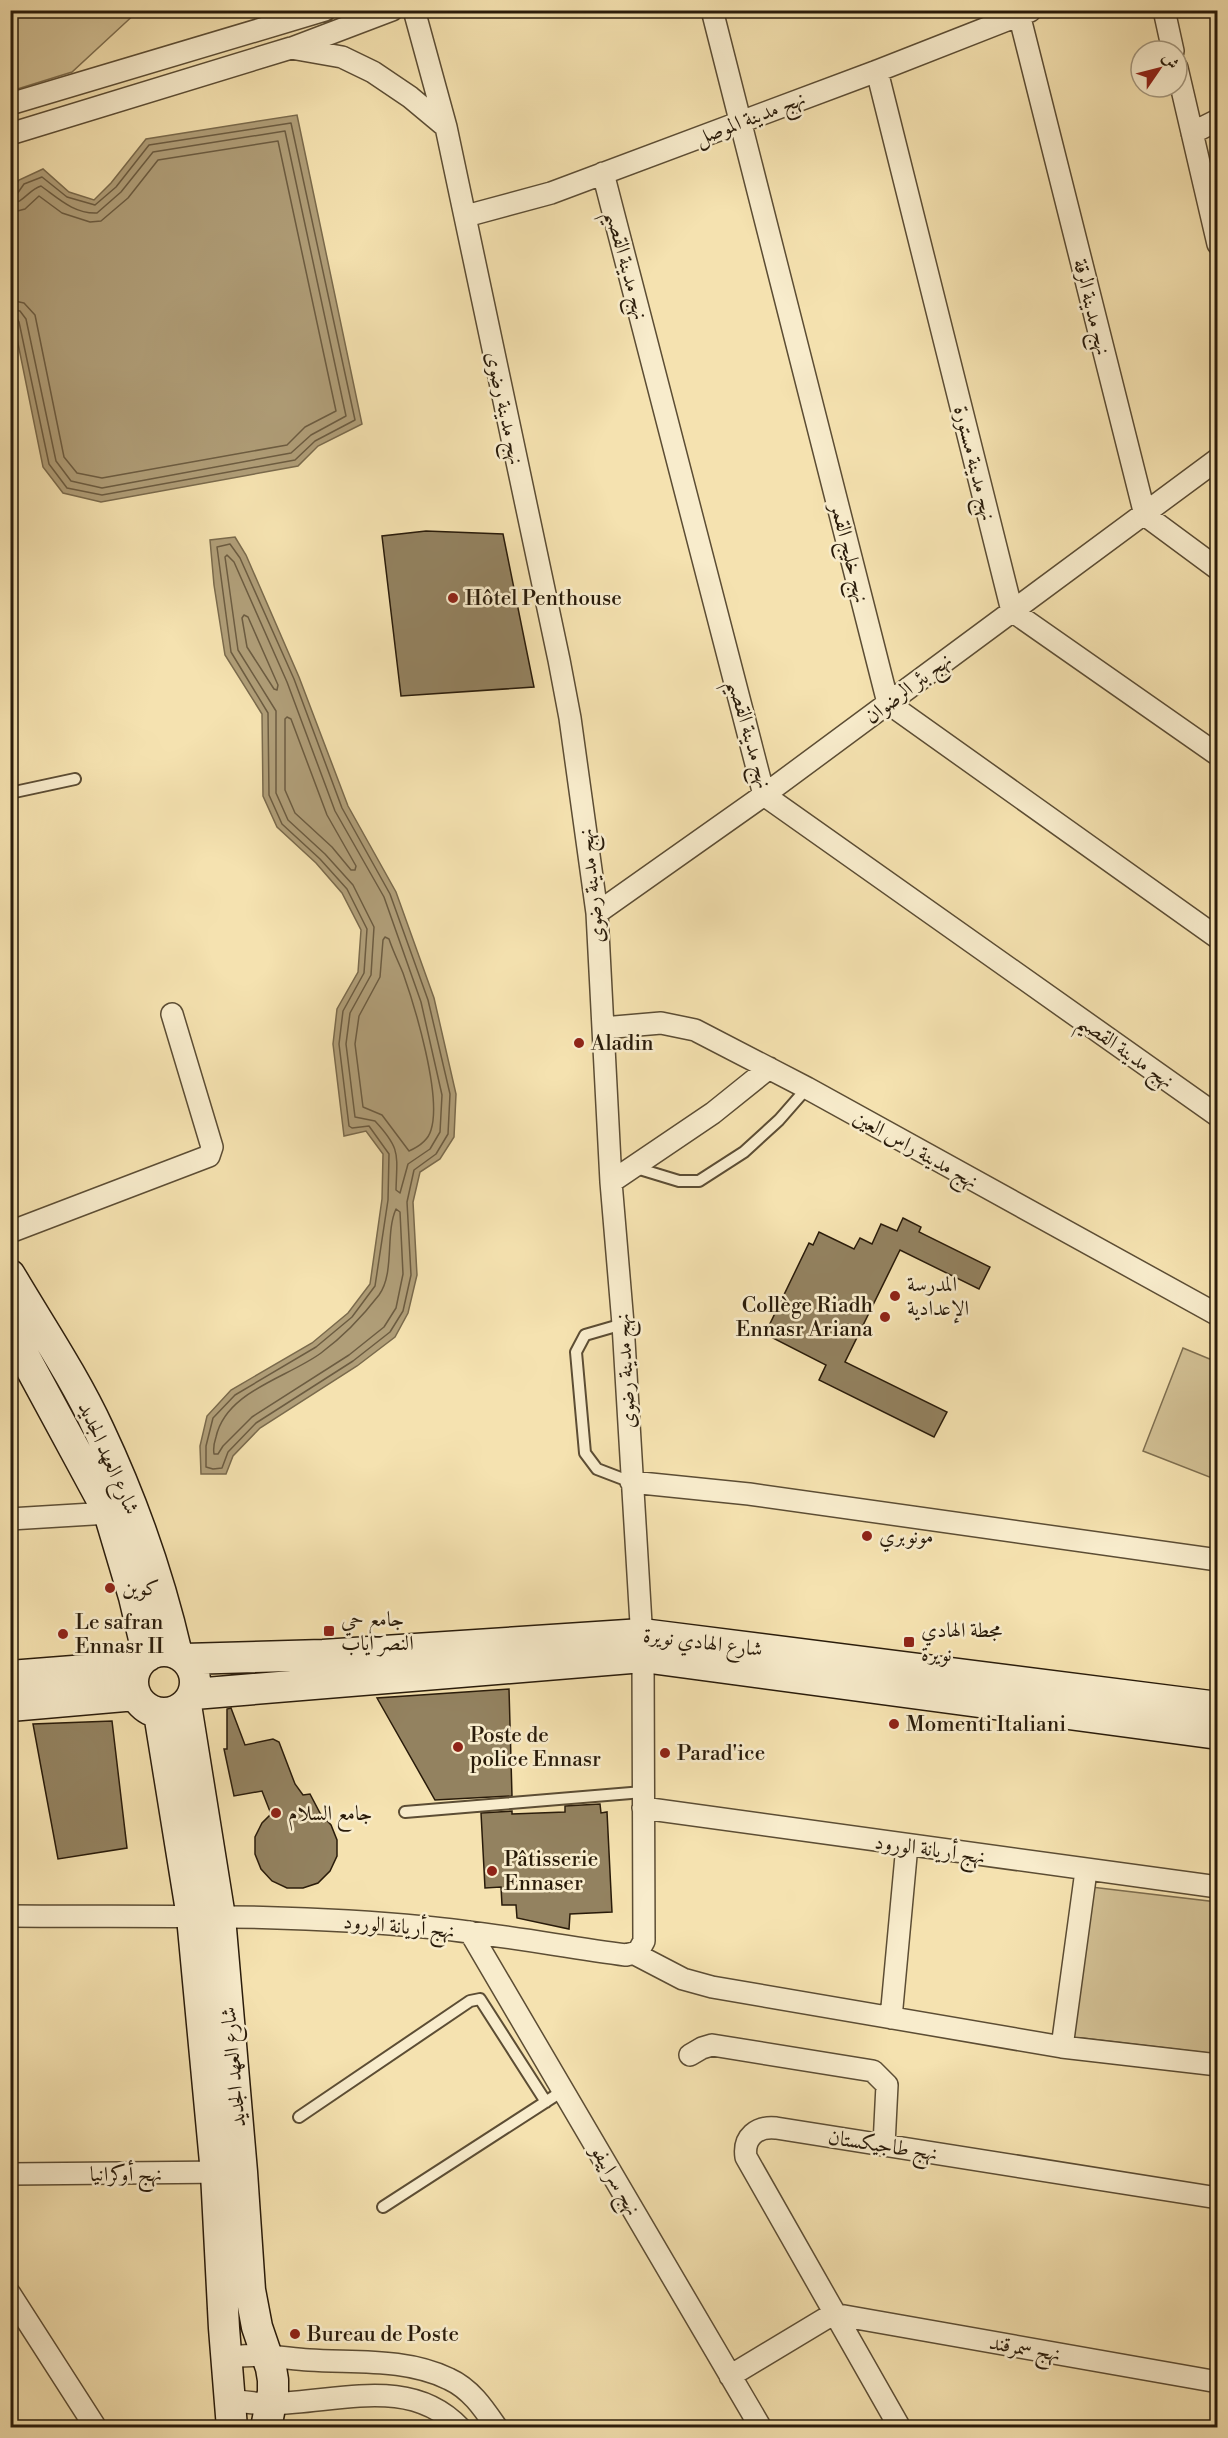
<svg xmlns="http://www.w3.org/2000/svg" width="1228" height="2438" font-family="'Libre Bodoni',Amiri,serif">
<rect width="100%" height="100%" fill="#f5e2b0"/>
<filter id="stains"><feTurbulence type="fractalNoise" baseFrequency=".00333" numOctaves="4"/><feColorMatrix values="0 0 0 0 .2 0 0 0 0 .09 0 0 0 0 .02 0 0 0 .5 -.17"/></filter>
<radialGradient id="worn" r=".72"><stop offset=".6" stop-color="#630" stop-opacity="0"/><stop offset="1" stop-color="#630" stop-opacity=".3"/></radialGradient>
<path fill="#d2c094" stroke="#7e6e4f" stroke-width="1.5" d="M11,10H138V11L72,72L11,91Z
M1183,1348L1217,1362V1480L1143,1451Z
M1091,1887L1217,1902V2054L1074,2037Z"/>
<path fill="#b09e78" stroke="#7a6a4c" stroke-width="1.5" d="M297,115L362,424L318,446L298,466L101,502L63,493L43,467L11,309V194L19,180L43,169L69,192L94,200L111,183L146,139Z
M235,537L246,555L299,677L348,806L396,892L434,998L456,1094L454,1137L440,1159L420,1172L413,1202L417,1275L408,1313L395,1337L357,1366L260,1428L233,1456L226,1474H201L200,1446L207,1416L231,1390L312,1343L348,1313L370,1284L382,1199L383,1154L366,1131L344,1136L333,1044L337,1009L358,972L361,930L342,893L316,863L277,827L263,796L262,714L225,655L214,585L210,540Z"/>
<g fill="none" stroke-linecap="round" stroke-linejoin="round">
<path stroke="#6c5c41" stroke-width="1.5" d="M10,196L17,194L24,184L42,177L67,197L95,205L116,187L149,145L291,123L355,420L315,441L295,460L102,495L67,488L49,464L19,322L16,317L10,316
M10,204C24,203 28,190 41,186C58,198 74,214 97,213L121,192L153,152L285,131L346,416L311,435L291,453L102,488L71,481L56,461L26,319L20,311L10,309
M10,213L25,209L39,196L62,213L90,222L101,221L128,198L158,160L278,141L336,411L305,427L287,445L102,478L77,473L64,457L35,315L24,303L10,300
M230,544L240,558L294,679L342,808L390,894L428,1000L450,1094L448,1134L436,1154L414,1170L407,1202L411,1275L403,1311L390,1332L353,1361L256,1423L228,1452L222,1468L213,1469L206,1467V1446L213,1418L235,1395L316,1347L352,1317L375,1286L388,1200L389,1154L369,1126L352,1128L349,1126L339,1044L343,1011L364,973L367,929L347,889L320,859L282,824L269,795L268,713L231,652L217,547Z
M227,555L234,562L287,682L335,811L384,897L421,1002L442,1095L440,1132L430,1149L408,1164L400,1193L396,1190C397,1154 401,1149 375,1121L355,1117L346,1044L350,1013L371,975L374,927L353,885L325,854L288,820L276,793V711L238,650L225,557Z
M244,615L248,617L278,685L277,690L274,689L247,647L242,618Z
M287,717L291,719L327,815L356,866L355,870H351L332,847L295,813L285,790V719Z
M385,937L389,939C393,951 398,961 403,973C415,1007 442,1096 431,1130C428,1141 418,1147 409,1151L382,1115L363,1107L355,1044L359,1016L380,977L383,940Z
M396,1209L400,1212L403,1274L396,1308L384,1327L349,1355L252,1417L223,1446L218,1454H214C213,1448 214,1443 216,1437C226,1391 287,1378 321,1353C344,1336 362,1317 379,1295C395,1273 385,1233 396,1209Z"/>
</g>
<path fill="#938260" stroke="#291b0a" stroke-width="1.5" d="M426,531L503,534L534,687L401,696L382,536Z
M903,1218L921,1227L919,1232L990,1267L979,1289L900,1250L845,1362L947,1412L934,1437L819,1380L826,1365L765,1334L809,1243L813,1245L819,1232L854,1249L860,1238L872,1244L881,1224L897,1231Z
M509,1689L512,1796L435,1800L377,1698Z
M231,1708L245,1745L273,1739L279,1742L295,1784L303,1795L310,1794L320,1813L331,1825L337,1840V1856L330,1871L318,1883L303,1888H287L272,1881L261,1869L255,1854V1837L262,1823L271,1814L262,1791L234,1796L224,1749H227V1709Z
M112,1721L127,1848L58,1859L33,1724Z
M600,1804L601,1813L607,1812L612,1912L570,1914L569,1929L517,1918L516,1905H502L501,1887L485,1888L481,1813L512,1811V1814L565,1812V1806Z"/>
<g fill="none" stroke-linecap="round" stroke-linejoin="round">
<defs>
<path id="service" d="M10,793L75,779
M633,1167L679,1181H699L744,1152L779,1120L807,1088
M623,1324L585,1335L576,1352L585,1453L597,1469L631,1482
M405,1812L643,1792
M299,2117L470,2001L480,1999L546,2102
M383,2207L564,2090"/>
<path id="minor" d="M712,10L888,703L1218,938
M1018,10L1145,515L1218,569
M1164,10L1173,51
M292,48L392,10
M1177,68L1218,244
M877,71L1012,611L1218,755
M10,104L325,10
M1192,133L1218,120
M10,134L291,48L342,57L373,72L410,97L446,127
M603,173L764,795L1218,1116
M466,216L551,193L877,71L1030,11
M597,913L764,795L1218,459
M603,1028L661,1023L695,1030L807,1088L1218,1315
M611,1182L713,1113L769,1068
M10,1232L209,1156L212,1147L172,1014
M631,1482L749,1494L1218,1560
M10,1519L109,1513
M643,1808L1218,1887
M1086,1871L1062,2047L1218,2065
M10,1916C148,1917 287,1913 424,1927C492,1933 559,1946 626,1955L638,1952L644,1941L643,1657L623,1324L611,1182L597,913L570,718L559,660L446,127L414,10
M470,1932L761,2428
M635,1954L683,1979L712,1987L1062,2047
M891,2018L907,1845
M690,2055L702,2048L712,2045L873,2071L887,2085L884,2145
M10,2174L230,2172
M10,2294L96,2428
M833,2314L1218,2382
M226,2358C254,2352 281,2358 309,2360C355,2363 406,2358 449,2379C471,2389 484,2409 497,2428
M730,2376L833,2314
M230,2399C304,2419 399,2363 460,2428
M900,2428L746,2157C743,2137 757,2126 776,2128L1218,2198"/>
<path id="secondary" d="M10,1275C40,1326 74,1376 99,1430C133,1502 159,1576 177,1654
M10,1330L109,1513L134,1597L148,1656
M133 1682a31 31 0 1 1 62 0a31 31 0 1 1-62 0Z
M185,1659L323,1655L642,1634L1218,1707
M10,1676L137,1666
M194,1694L643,1657L1218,1734
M186,1705L220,1917L242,2172L250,2290L257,2327L271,2368L273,2380V2392L266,2428
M10,1706L136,1695
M159,1713L192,1917L216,2173L224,2328L232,2428"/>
</defs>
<use href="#service" stroke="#5c4d34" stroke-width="14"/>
<use href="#minor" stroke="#5c4d34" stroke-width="24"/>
<use href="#secondary" stroke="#291b0a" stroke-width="33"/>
<use href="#service" stroke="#f8eccc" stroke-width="10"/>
<use href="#minor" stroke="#f8eccc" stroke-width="21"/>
<use href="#secondary" stroke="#f8eccc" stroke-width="30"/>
</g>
<g fill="#8f2418" stroke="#f8eccc" stroke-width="2">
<circle cx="453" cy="598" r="6"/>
<circle cx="579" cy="1043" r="6"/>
<circle cx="895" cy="1296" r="6"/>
<circle cx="885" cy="1317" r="6"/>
<circle cx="867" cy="1536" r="6"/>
<circle cx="110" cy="1588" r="6"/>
<rect x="323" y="1625" width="12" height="12" rx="3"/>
<circle cx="63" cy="1634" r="6"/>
<rect x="903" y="1636" width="12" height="12" rx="3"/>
<circle cx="894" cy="1724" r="6"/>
<circle cx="458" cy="1747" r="6"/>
<circle cx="665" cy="1753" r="6"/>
<circle cx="276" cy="1813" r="6"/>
<circle cx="492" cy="1871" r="6"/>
<circle cx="295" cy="2334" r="6"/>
</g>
<g text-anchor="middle" stroke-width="5" stroke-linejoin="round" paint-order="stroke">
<g font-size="21" fill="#291b0a" stroke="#f8eccc">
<text transform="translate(750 118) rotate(-21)" y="7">نهج مدينة الموصل</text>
<text transform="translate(627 265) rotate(75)" y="7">نهج مدينة القصيم</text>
<text transform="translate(1092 307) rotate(76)" y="7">نهج مدينة الرقة</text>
<text transform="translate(505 408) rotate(78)" y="7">نهج مدينة رضوى</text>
<text transform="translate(975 463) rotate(76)" y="7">نهج مدينة مستورة</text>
<text transform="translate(850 553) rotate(76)" y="7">نهج خليج القمر</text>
<text transform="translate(908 688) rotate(-37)" y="7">نهج بئر الرضوان</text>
<text transform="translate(750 734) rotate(74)" y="7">نهج مدينة القصيم</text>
<text transform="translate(591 886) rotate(-96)" y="7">نهج مدينة رضوى</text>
<text transform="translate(1126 1051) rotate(35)" y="7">نهج مدينة القصيم</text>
<text transform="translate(916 1149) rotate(29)" y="7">نهج مدينة راس العين</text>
<text transform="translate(625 1371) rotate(-93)" y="7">نهج مدينة رضوى</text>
<text transform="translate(109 1458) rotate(66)" y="7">شارع العهد الجديد</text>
<text transform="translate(703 1642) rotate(7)" y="7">شارع الهادي نويرة</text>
<text transform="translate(930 1849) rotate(8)" y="7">نهج أريانة الورود</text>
<text transform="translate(399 1926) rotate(5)" y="7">نهج أريانة الورود</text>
<text transform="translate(233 2067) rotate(-95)" y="7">شارع العهد الجديد</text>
<text transform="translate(883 2145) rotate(9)" y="7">نهج طاجيكستان</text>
<text x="126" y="2181">نهج أوكرانيا</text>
<text transform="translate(616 2180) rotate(60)" y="7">نهج سراييفو</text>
<text transform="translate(1025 2348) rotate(10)" y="7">نهج سمرقند</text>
</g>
<g font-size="21" fill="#291b0a" stroke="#f8eccc" text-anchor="start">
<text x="465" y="605">Hôtel Penthouse</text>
<text x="591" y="1050">Aladin</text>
<text x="907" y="1291">المدرسة<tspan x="907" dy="24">الإعدادية</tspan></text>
<text x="873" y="1312" text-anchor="end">Collège Riadh<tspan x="873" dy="24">Ennasr Ariana</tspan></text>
<text x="879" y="1543">مونوبري</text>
<text x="122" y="1595">كوين</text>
<text x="341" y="1626">جامع حي<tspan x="341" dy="24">النصر اياب</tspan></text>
<text x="75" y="1629">Le safran<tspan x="75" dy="24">Ennasr II</tspan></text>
<text x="921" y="1637">مجطة الهادي<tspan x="921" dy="24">نويرة</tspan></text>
<text x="906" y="1731">Momenti Italiani</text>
<text x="470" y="1742">Poste de<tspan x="470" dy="24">police Ennasr</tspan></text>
<text x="677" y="1760">Parad'ice</text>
<text x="288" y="1820">جامع السلام</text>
<text x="504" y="1866">Pâtisserie<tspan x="504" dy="24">Ennaser</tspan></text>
<text x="307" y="2341">Bureau de Poste</text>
</g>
</g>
<rect width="1228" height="2438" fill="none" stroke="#f5e2b0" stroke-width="36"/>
<rect x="12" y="12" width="1204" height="2414" fill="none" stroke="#291b0a" stroke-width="3"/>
<rect x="18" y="18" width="1192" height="2402" fill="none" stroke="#291b0a" stroke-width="1.5"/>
<g transform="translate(1159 69) rotate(55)"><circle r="28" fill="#f8eccc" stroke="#a5987e" stroke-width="1.5"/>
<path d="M0-4.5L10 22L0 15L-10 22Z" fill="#8f2418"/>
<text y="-9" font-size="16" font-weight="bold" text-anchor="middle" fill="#291b0a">ش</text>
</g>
<rect width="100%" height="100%" filter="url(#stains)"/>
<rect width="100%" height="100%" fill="url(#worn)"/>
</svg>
